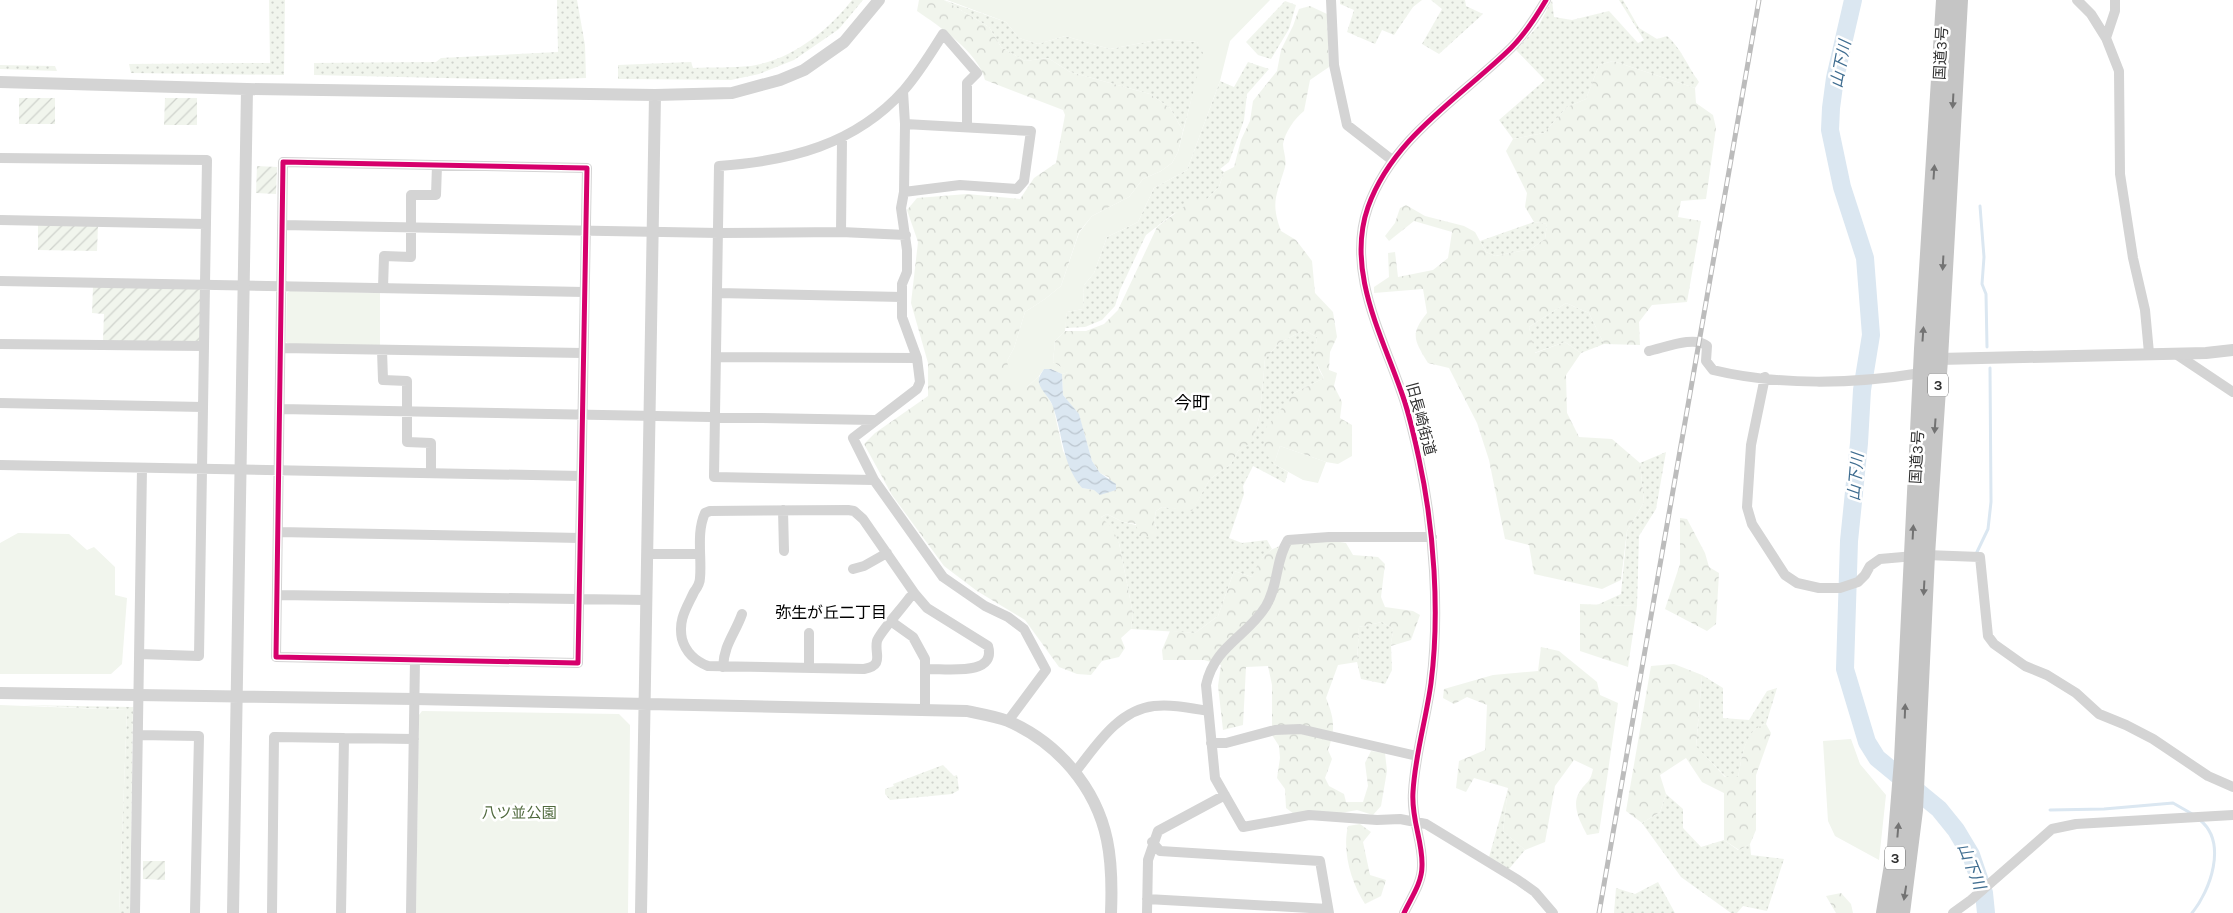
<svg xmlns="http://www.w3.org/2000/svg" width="2233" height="913" font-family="Karla,'Noto Sans JP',sans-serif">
<defs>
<pattern id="grass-dots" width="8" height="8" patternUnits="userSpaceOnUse" patternTransform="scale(1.25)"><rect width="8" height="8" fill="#f1f5ed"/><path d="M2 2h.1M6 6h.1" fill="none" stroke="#cfd2cc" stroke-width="1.8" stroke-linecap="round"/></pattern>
<pattern id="forest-crowns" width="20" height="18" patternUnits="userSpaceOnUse" patternTransform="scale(1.25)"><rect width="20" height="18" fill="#f1f5ed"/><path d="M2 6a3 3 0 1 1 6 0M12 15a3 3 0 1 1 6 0" fill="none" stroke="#cfd2cc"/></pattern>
<pattern id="garden-furrows" width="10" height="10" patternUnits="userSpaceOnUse" patternTransform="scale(1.25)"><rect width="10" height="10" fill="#f1f5ed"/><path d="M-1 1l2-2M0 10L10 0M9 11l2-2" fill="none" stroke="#cfd2cc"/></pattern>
<pattern id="water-waves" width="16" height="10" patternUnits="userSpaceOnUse" patternTransform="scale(1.25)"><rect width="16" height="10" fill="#dbe7f1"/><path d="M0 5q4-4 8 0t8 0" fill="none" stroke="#bcc6cf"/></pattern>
</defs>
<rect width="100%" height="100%" fill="#fff"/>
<path fill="url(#grass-dots)" d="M269,0H285L284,75L131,73L129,64L270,63Z
M557,0H577L585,45L586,78L529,80L314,75V63L436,62L441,58L558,52Z
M852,0H863L839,29L794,60L759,74L731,80L618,79V65L691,62L693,68C712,67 732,68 751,66C791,60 828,31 852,0Z
M944,0L1006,22L1019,38L1038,44L1065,36L1110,49L1162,39L1197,42L1204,53L1183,131L1170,108L1150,94L1070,72L1048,58L1025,61L1001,47L989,27Z
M1340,0H1422L1413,7L1394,35L1382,30L1375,44L1347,32L1354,10L1340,4Z
M1431,0H1465L1466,6L1483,14L1439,54L1422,44L1442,9Z
M1552,0L1554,17L1572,20L1609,11L1638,43L1644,40L1619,0H1623L1639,28L1657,39L1667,36C1681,48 1688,67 1699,82L1695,88L1613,61L1599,65L1586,99L1567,107L1544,133L1513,139L1499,120L1545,80L1516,50L1539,25Z
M1285,1L1296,5L1289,29L1271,59L1258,55L1246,42Z
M1248,62L1269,69L1247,94L1244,120L1229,162L1220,169L1224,172L1219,187L1207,199L1173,214L1146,235L1120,290L1115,306L1102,320L1085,327L1065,328L1067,312L1083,309L1084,285L1094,273L1107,237L1138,222L1154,188L1187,170L1220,81L1234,87Z
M0,65L55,66L57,71L0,69Z
M1534,222L1547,224L1545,239L1531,249L1495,256L1486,252L1480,241Z
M1566,303L1589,313L1604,344L1581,353L1565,342L1534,353L1529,327Z
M1304,330L1317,337C1315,353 1314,364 1324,378L1294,393L1274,464L1288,472L1285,483L1253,466L1243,486L1244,494L1229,538L1242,543L1267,540L1272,549L1263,557L1252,577L1234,571L1218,616L1195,633L1131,629L1133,614L1119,543L1101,517L1107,514L1123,522L1157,530L1154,521L1156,511L1162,507L1192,510L1210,479L1231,464L1238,451L1253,440L1260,414L1265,359L1279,343Z
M1666,452L1656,509L1639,536L1637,606L1597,605L1621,594L1627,531L1644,502L1640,463Z
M1382,622L1393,629L1391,646L1392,670L1385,684L1361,679L1357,662L1359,627Z
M1702,675L1723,688V718L1749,720L1767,691L1777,688L1766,724C1744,730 1742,758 1738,777H1726L1696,747Z
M23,705L133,707L130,913H119L127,710Z
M943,765L954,776L957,775L959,790L952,794L890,800L885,794V789L894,786L893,784Z
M1508,789L1503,831L1525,850L1509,869L1489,857Z
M1666,794L1683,809V828L1701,847L1724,840L1738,850L1750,844L1751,855L1784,859L1767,911L1743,906L1737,913H1731L1681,877L1642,823L1660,812Z
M1658,882L1675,913H1614L1616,888L1635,894Z"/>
<path fill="url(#forest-crowns)" d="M919,0H944L989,27L1001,47L1025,61L1048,58L1070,72L1150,94L1170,108L1183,131L1178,152L1172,163L1161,171L1143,179L1129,197L1092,216L1079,232L1061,286L1045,299L1025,312L1014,348L1007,361L1027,387L1039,376L1040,385L1053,406L1063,451L1082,488L1094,490L1110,478L1100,473L1092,461L1079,415L1063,395L1062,374L1068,372L1053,362L1055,341L1065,331H1086L1104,324L1118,310L1157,227L1194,199H1207L1219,187L1224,172L1234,167L1241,140L1250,121L1253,101L1277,71L1281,50L1293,26L1299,9L1310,6L1327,14L1329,67L1310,80L1304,111C1295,118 1285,132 1283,144C1283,151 1287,159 1285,167C1277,195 1270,201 1281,231L1296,240L1312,261L1315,293L1333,312L1337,337L1330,352L1329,370L1337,373L1334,386L1342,402L1340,418L1352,425V456L1338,464L1326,462L1280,446L1274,464L1264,451L1265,429L1294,393L1324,378L1314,358L1317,337L1304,330L1279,343L1265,359L1260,414L1253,441L1238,451L1231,464L1210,479L1192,511L1162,507L1156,511L1154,521L1157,530L1152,538L1139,536L1136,524L1123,522L1107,514L1101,517L1112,528L1119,543L1133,614L1131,629L1121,638L1125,648L1119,657L1102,661L1091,675L1077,674L1059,667L1025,620L977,591L944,566L892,495L864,444L875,433L928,396V363L911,303L918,242L907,210L917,198L967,194L1020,199L1034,178L1056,163L1065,115L1063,110L985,80C979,53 939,26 917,11Z
M1613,61L1695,88L1696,103L1713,115L1716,128L1706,199L1681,201L1678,217L1701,221L1687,302L1652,305L1639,322L1640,345L1604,344L1589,313L1566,303L1529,327L1535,353L1565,342L1581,353L1566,375L1567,413L1579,437L1612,439L1640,463L1644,502L1627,531L1621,580L1602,589L1534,574L1529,545L1505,539L1489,460L1477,423L1449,368L1428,363C1415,341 1409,335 1427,313L1423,289L1374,293V287L1389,277L1388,253L1395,252L1398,277L1433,270L1448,258L1452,232L1414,221L1389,241L1385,236L1395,223L1400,208L1406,205L1425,216L1464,226L1475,232L1486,252L1495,256L1531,249L1545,239L1547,224L1534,222L1525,207L1527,193L1506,151L1513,139L1544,133L1567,107L1586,99L1599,65Z
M1680,518L1687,519L1705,553L1709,567L1719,573L1716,624L1707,631L1665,609L1680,564Z
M1328,540L1346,543L1353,555L1378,557L1385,564L1381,597L1385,607L1413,611L1420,615L1411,640L1391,646L1393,629L1382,622L1359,627L1357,662L1338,665L1326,698C1334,718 1336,729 1328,750L1332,759L1325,778L1329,786L1344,794L1346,802H1363L1368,786L1365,763L1371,751L1385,753L1387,771L1381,806L1373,815L1357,810L1341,813L1294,814L1286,808L1285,789L1277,778L1280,758L1279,746L1272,735V685L1268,666L1246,667L1243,725L1223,730L1218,686L1221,665L1204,660H1163L1162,650L1170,631L1195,633L1218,616L1234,571L1252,577C1255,570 1259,561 1264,556C1278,540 1309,542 1328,540Z
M1580,604L1637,606L1628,667L1580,651Z
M1541,647L1559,651L1597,682L1600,695L1618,703L1599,833L1587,835C1581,823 1571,806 1579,793C1586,781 1590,784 1593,769L1574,760L1555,786L1545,842L1525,850L1503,831L1508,788L1474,778L1466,792L1456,788L1459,761L1485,750L1487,705L1467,697L1454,704L1443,698L1444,689L1493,675L1538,671Z
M1674,664L1702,675L1696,746L1725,777H1738C1742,758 1744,729 1766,724L1771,733L1756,775V830L1750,844L1739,850L1724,840V793L1702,782L1686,758L1660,775L1666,794L1660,812L1642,823L1626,811L1651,666Z
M1360,824L1371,832L1363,842L1370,875L1386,880L1381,896L1365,904C1351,882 1342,852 1348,826Z
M1841,893L1851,904L1853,913H1836L1826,896Z"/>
<path fill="#f1f5ed" d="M947,0H1270L1230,41L1220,81L1187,170L1154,188L1138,222L1107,237L1094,273L1084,285L1083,309L1067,312L1065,331L1055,341L1053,362L1069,372L1062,374L1051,369H1044L1039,376L1027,387L1011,382L1007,361L1014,348L1025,312L1045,299L1061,286L1079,233L1092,216L1129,197L1143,179L1161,171L1172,163L1178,152L1203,53L1197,42L1162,39L1110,49L1065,36L1038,44L1019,38L1006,22Z
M290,291L380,293V346L289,344L286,342L287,293Z
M1280,446L1326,462L1318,483L1303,480L1274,464Z
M18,533L69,534L87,550L94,547L115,567V595L127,598L122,664L111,674H0V543Z
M0,705L127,710L119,913H0Z
M422,711L619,714L630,725L628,913H416L419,715Z
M1851,739L1860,764L1886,795L1879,860L1835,836L1828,821L1823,741Z"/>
<path fill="url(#garden-furrows)" d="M19,98H55V124H19Z
M165,98H197V125H164Z
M257,166L277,167L276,194L256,193Z
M38,224L98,226L97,251L38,250Z
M93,287L202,289L201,343L103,341L104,314L92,313Z
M143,861H165V880L143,879Z"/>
<path fill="url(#water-waves)" d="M1044,369H1051L1062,374L1063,395L1079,414L1092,461L1100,473L1116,484V490L1100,495L1094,490L1082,488C1062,464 1063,435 1053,407C1051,399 1041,391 1039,383C1038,377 1041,374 1044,369Z"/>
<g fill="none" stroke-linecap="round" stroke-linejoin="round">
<path stroke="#dbe7f1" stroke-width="3" d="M1980,206L1984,257L1982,284L1986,294L1987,347
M1976,554L1988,529L1991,502L1990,368
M2050,810L2104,809L2173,803L2194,815
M2192,913C2210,891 2228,843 2200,820"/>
<path stroke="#dbe7f1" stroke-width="18" d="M1853,0L1835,78L1831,108L1830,130L1842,187L1865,258L1871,335L1862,390L1859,443L1849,541L1845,669L1867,742L1877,758L1939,809L1956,830L1971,855L1984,893L1986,913"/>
<path stroke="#d4d4d4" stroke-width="10" d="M1331,0L1334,65L1347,125L1392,160
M2077,0L2091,14L2106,38L2119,71L2120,174L2133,258L2145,310L2149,353
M2106,38L2115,11V0
M903,91L905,124L904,192L901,208L907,250V272L902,284V317L917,358L920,382L917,389L853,438L874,480L943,577L985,606L1008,617L1024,629L1046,670L1008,721
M0,158L207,160L199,656L139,654
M283,162L587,168L578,663L276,657Z
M904,192L960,185L1017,189L1024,181L1031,131L905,124
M0,220L206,224
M282,225L719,233L841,232L906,235
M841,232L842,139
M0,281L584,292
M383,288L384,256L411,257V195H436L437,165
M718,293L902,297
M0,344L204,346
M281,348L583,353
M382,350L383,380L407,381V442L431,443V473
M1649,351C1664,348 1695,335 1707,346L1706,361L1713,370C1779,386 1855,384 1921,373
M2176,354L2233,392
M717,357L917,358
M1765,377L1751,445L1747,507L1752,524L1785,575L1797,583L1819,588H1840L1858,582L1865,575L1870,566L1880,559L1926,555L1980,557L1988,636L1994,644L2025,666L2047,675L2076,693L2099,714L2126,725L2153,739L2208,776L2233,787
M0,403L203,407
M280,409L874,420
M0,465L581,476
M874,480L714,477L719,166C789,161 855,145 904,90C919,73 931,53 943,34L977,73L967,83V126
M783,510L784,551
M278,532L580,538
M1432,537H1329L1288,540C1275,561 1279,584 1266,606C1247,637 1215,645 1206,685L1215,778L1243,827L1309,815L1377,820L1400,819L1426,824L1518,880L1535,892L1553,913
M648,554H700
M853,569L864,566L887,553
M915,594L910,597C904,606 879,633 877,641C874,654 885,665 864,669L708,666C695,661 686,653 682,639C678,620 686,609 694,592C697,588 700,583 700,578C702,557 696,533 705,513L710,511L848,510L854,511L863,519L915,594L927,608L988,646C997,677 945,668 925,669
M277,595L647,600
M892,622L913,637L925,659V709
M809,633V668
M723,667C724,644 735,634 742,614
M138,735L199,736L195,913
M1211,743H1226L1275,730L1300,729L1417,756
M1076,771C1096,746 1118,710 1154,706C1172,704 1190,708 1208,711
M1152,842L1160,851L1320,861L1329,913
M1147,899L1328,909
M135,913L142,468
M272,913L274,737L414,739
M341,913L344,738
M411,913L415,660
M1147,913L1148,860L1158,831L1225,795
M1404,913C1411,898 1422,883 1422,866C1423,841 1411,820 1413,792C1415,755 1426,720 1431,683C1440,613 1434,528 1419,459C1414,436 1409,412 1401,391C1381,333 1346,270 1368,207C1393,137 1460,98 1511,48C1525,34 1536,17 1546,0
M1953,913L1971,900L2052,829L2076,824L2233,815"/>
<path stroke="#d4d4d4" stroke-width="12" d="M0,82L247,89L655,95L732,93L780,80L804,70L844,42L879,0
M1933,364L1939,359L2206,353L2233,350
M0,693L415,699L967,711C981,714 995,716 1008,721C1057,742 1096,787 1107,840C1112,864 1112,889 1111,913
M233,913L247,89
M641,913L655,95"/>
<path stroke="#c5c5c5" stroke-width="18" d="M1885,913L1896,847L1903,760L1923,349L1945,0
M1901,913L1914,810L1926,555L1939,359L1959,0"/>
<defs>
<path id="rail" d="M1599,913L1759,0"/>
</defs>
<use href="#rail" stroke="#bcbcbc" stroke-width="5"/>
<use href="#rail" stroke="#fff" stroke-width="3" stroke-dasharray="9" stroke-linecap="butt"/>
<defs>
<path id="cycleway" d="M283,162L587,168L578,663L276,657Z
M1404,913C1411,898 1422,883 1422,866C1423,841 1411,820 1413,792C1415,755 1426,720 1431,683C1440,613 1434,528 1419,459C1414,436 1409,412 1401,391C1381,333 1346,270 1368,207C1393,137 1460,98 1511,48C1525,34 1536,17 1546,0"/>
</defs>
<use href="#cycleway" stroke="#fff" stroke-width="8"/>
<use href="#cycleway" stroke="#d6006c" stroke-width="5"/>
</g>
<defs><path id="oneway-solid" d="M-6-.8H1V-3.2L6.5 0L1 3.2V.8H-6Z" transform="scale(1.25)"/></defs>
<g fill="#737373">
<use href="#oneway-solid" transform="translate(1953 101) rotate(93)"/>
<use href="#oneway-solid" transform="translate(1934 172) rotate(-86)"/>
<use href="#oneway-solid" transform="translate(1943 263) rotate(93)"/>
<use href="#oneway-solid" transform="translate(1923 334) rotate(-86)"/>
<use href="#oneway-solid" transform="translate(1935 426) rotate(94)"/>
<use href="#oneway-solid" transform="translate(1913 532) rotate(-87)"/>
<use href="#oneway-solid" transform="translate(1924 588) rotate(93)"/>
<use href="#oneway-solid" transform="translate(1905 711) rotate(-88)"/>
<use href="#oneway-solid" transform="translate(1898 830) rotate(-85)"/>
<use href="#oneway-solid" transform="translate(1905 893) rotate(99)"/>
</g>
<g text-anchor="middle" stroke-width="5" stroke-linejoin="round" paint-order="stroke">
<g fill="#fff" stroke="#6e6e6e" stroke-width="1">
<rect x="1928" y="373.5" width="20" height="23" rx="4"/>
<rect x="1885" y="846.5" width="20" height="23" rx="4"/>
</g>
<g font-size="14" font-weight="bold" fill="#303030">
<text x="1938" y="390">3</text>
<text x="1895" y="863">3</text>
</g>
<g font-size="15" fill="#303030" stroke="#fff">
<text transform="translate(1941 53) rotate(-87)" y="5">国道3号</text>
<text transform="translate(1421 419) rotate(75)" y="5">旧長崎街道</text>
<text transform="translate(1917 457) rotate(-87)" y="5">国道3号</text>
</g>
<g font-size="15" fill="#506a3e" stroke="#fff">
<text x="519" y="818">八ツ並公園</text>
</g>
<g font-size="16" font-style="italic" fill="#3f6d90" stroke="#fff">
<text transform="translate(1840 64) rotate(-79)" y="6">山下川</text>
<text transform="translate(1855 477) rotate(-85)" y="6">山下川</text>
<text transform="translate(1972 866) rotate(68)" y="6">山下川</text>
</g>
<g font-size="16" fill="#000" stroke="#fff">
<text x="831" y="618">弥生が丘二丁目</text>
</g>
<g font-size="18" fill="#000" stroke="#fff">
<text x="1192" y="409">今町</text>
</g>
</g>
</svg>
